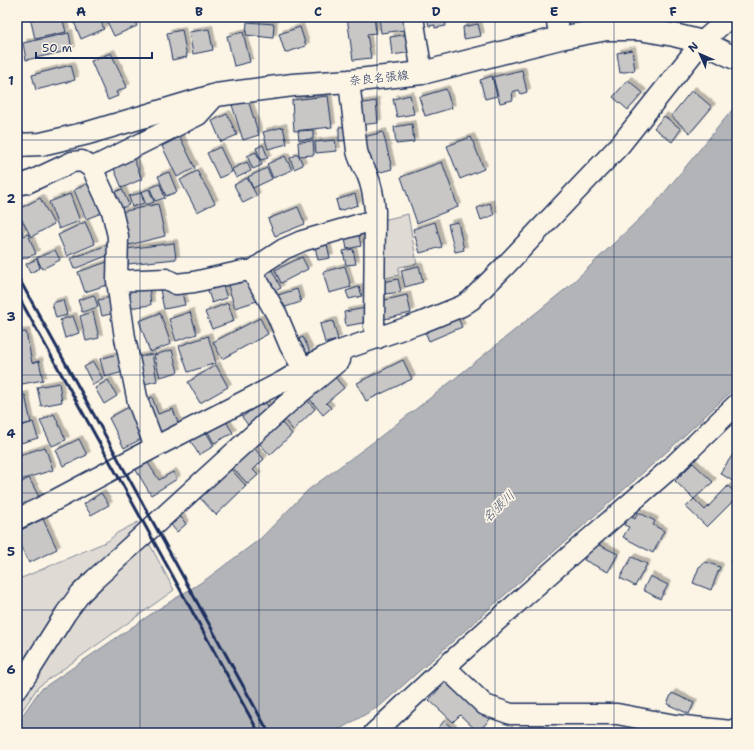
<svg xmlns="http://www.w3.org/2000/svg" width="754" height="750" font-family="'Shantell Sans','Klee One',sans-serif">
<defs>
<filter id="shadow"><feDropShadow dx="3.5" dy="-3.5" stdDeviation="0" flood-color="#0004"/></filter>
</defs>
<rect width="100%" height="100%" fill="#fcf5e5"/>
<filter id="ink" filterUnits="userSpaceOnUse"><feTurbulence type="fractalNoise" baseFrequency=".025" numOctaves="2"/><feDisplacementMap in="SourceGraphic" scale="8" xChannelSelector="R" yChannelSelector="G"/><feConvolveMatrix kernelMatrix="1 2 1 2 8 2 1 2 1" color-interpolation-filters="sRGB"/></filter>
<g filter="url(#ink)">
<path fill="#dfdbd4" stroke="#7d8599" d="M408,214L417,264L399,267V275L381,279L383,220Z
M138,522L174,590L38,687L17,718V579L24,577L108,541L117,533Z"/>
<path fill="#b2b4b8" stroke="#767f94" d="M737,104V386L671,448L481,616L380,706L333,733H17V723L40,690L160,608L205,580L260,539L308,490L372,443L443,388L568,287L655,204Z"/>
<path fill="#c8c7c6" stroke="#1b2f5e" filter="url(#shadow)" d="M30,17H62L66,32L35,39Z
M72,17H99L104,29L81,39Z
M105,17H133L137,26L114,36Z
M347,17H374L376,33L367,34L371,58L353,60Z
M379,17H403L405,30L381,33Z
M427,17H453L454,20L445,21L446,26L435,28V25L429,26Z
M524,17H533L534,19L525,21Z
M247,22L274,24L273,38L246,35Z
M478,24L481,36L464,39L463,27Z
M300,27L306,46L285,53L279,34Z
M209,29L213,50L193,54L189,32Z
M182,30L187,57L172,60L167,33Z
M243,32L250,62L234,66L227,36Z
M69,33L72,50L26,60L23,43Z
M410,34L413,52L392,55L390,37Z
M632,50L635,70L620,73L617,53Z
M111,53L127,87L116,92L118,96L108,100L91,61Z
M71,65L75,80L36,90L32,75Z
M522,70L527,92L521,94L519,90L512,92L513,100L500,103L493,77Z
M492,76L497,96L485,99L480,80Z
M628,80L643,93L628,110L613,97Z
M446,89L452,108L425,116L419,97Z
M692,90L712,107L690,133L671,116Z
M410,95L414,114L397,117L393,99Z
M328,96L332,127L294,131L292,100Z
M248,100L259,135L243,140L232,105Z
M376,101L378,123L360,125L358,104Z
M227,114L237,135L221,142L212,121Z
M664,116L681,129L672,142L654,128Z
M412,124L414,142L396,144L394,127Z
M352,126L353,140L339,141V127Z
M283,127L287,144L268,149L263,132Z
M313,130V139L299,140L298,131Z
M383,132L392,169L373,174L364,137Z
M180,137L195,168L177,177L162,146Z
M471,137L484,169L460,179L447,146Z
M335,140L337,151L316,153L315,142Z
M313,141L314,155L299,156L298,142Z
M263,145L268,158L261,160L256,148Z
M220,147L232,172L219,178L207,153Z
M256,152L262,165L253,169L247,156Z
M298,154L303,165L294,169L290,158Z
M132,155L142,179L122,188L112,164Z
M285,156L292,170L273,178L267,164Z
M247,162L251,171L236,178L232,169Z
M442,162L458,207L417,223L401,177Z
M267,168L272,179L253,188L248,177Z
M197,171L215,203L197,212L180,180Z
M169,172L177,192L166,196L158,176Z
M247,178L257,196L243,203L234,185Z
M91,182L104,212L86,219L74,190Z
M160,184L165,198L155,201L150,188Z
M122,189L129,205L120,209L113,193Z
M149,189L154,202L146,205L141,192Z
M141,193L144,203L132,207L129,196Z
M70,194L80,221L59,229L49,202Z
M355,194L358,205L339,211L336,200Z
M40,198L54,224L31,237L17,210Z
M490,203L494,215L481,220L477,208Z
M158,204L165,236L129,245L121,212Z
M298,207L305,224L275,236L268,219Z
M17,222L23,233L17,236Z
M85,222L95,244L67,256L58,235Z
M435,222L442,247L420,253L413,229Z
M458,222L464,250L455,252L448,224Z
M358,231L361,246L347,249L344,234Z
M28,234L36,254L22,259L17,245V238Z
M326,240L330,258L318,260L314,242Z
M174,243L176,259L128,264L126,249Z
M110,244L114,253L74,269L70,259Z
M353,249L356,264L346,265L343,251Z
M55,250L60,260L42,269L37,258Z
M302,257L308,269L281,283L275,270Z
M37,259L40,268L30,273L26,264Z
M110,261L116,282L85,292L78,272Z
M345,266L351,287L329,293L323,272Z
M419,266L423,282L405,287L401,270Z
M271,268L281,288L270,294L260,274Z
M249,275L257,301L235,308L227,282Z
M398,279L401,292L385,294L383,282Z
M221,280L227,298L212,303L206,285Z
M149,285L151,305L128,308L125,288Z
M180,285L185,305L164,309L160,290Z
M359,287L362,296L349,299L346,291Z
M297,289L301,302L279,309L275,296Z
M94,295L98,307L82,312L78,300Z
M407,295L411,313L385,319L381,301Z
M115,296L119,312L102,316L98,300Z
M63,300L67,315L56,318L52,303Z
M228,303L234,321L212,329L205,312Z
M366,308L368,322L346,326L344,312Z
M93,312L99,338L86,341L80,316Z
M190,312L197,334L176,341L169,319Z
M160,313L171,344L150,352L139,321Z
M73,316L79,333L65,338L60,320Z
M457,316L462,327L429,341L423,327Z
M260,318L268,334L222,359L213,342Z
M333,321L338,340L325,343L320,324Z
M26,332L32,363L39,361L43,380L17,385V333Z
M208,336L216,363L188,372L179,346Z
M303,337L310,352L298,357L292,342Z
M172,350L178,372L160,377L154,355Z
M121,353L127,371L105,377L100,359Z
M152,354L157,381L141,385L135,358Z
M403,360L412,379L366,401L357,383Z
M93,362L103,379L93,385L84,367Z
M216,365L228,387L200,403L188,382Z
M334,376L344,388L326,403L331,408L323,415L308,397Z
M108,380L117,396L104,404L95,388Z
M59,383L62,402L41,406L37,387Z
M25,395L31,423L17,426V396Z
M152,397L158,414L173,409L179,426L157,434L145,400Z
M304,397L315,409L293,430L282,417Z
M264,401L270,409L248,425L242,417Z
M129,407L145,437L124,448L109,418Z
M54,414L66,440L52,446L40,421Z
M225,420L233,433L214,443L207,430Z
M279,420L292,434L270,455L257,441Z
M33,422L38,438L17,444V427Z
M205,430L214,446L199,455L190,440Z
M79,439L87,455L63,466L56,450Z
M251,445L264,459L253,470L258,475L248,484L230,465Z
M45,447L53,470L17,481V456Z
M736,450H737V484L720,473Z
M146,460L159,480L173,472L177,479L151,495L134,467Z
M693,463L713,482L694,499L675,481Z
M229,467L246,486L216,515L198,496Z
M29,478L39,497L17,509V485Z
M728,486L737,495V497L707,527L686,507L694,499L705,510Z
M101,493L109,505L91,515L84,504Z
M638,512L655,521L653,525L664,531L653,553L623,537L629,527L624,525L628,515L635,519Z
M181,517L186,524L177,532L171,525Z
M43,519L57,549L29,563L17,539V532Z
M593,542L618,554L608,572L584,560Z
M737,551V566L730,561Z
M632,557L647,564L635,586L620,578Z
M706,562L720,567L711,590L693,583L699,567Z
M650,576L668,585L660,599L643,590Z
M448,679L491,718L478,732L460,715L453,722L429,700Z
M672,693L694,703L689,714L667,704Z
M444,721L458,733H434Z"/>
<g fill="none" stroke-linecap="round" stroke-linejoin="round">
<defs>
<path id="minor" d="M413,17L422,73
M556,17L560,38
M349,81L357,151C359,160 363,166 367,174C372,186 374,199 375,211L374,326L378,338
M92,168L198,115L216,95
M17,185L27,183L72,162L82,161L92,168L112,211L118,236L117,281L125,338L138,402L155,447
M252,271L277,315L290,346L304,370
M117,281L166,279L176,284L194,282L243,271H252L267,260L284,249L302,241L374,220
M17,519L42,507L155,447L282,382L324,357L339,351L420,323L462,306L471,300L504,267L620,145L702,42L730,17
M445,667L485,705L511,714H617L675,725L731,731L737,728
M17,689L30,670L66,613L80,594L95,579L117,559L287,404L340,360
M374,733L445,667L573,553L673,466L737,404"/>
<path id="major" d="M17,145L41,144L88,133L216,95L293,85L349,81L422,73L560,38L607,29H639L674,35L702,42L737,59"/>
</defs>
<use href="#minor" stroke="#1b2f5e" stroke-width="23"/>
<use href="#major" stroke="#1b2f5e" stroke-width="25"/>
<use href="#minor" stroke="#fcf5e5" stroke-width="20"/>
<use href="#major" stroke="#fcf5e5" stroke-width="22"/>
<path stroke="#1b2f5e" stroke-width="3" d="M17,275L269,733
M17,294L114,469L259,733"/>
</g>
</g>
<path fill="none" stroke="#1b2f5e" stroke-width="1" stroke-opacity="0.55" d="M140,17V733M259,17V733M377,17V733M495,17V733M614,17V733M17,140H737M17,257H737M17,375H737M17,493H737M17,610H737"/>
<g text-anchor="middle" stroke-width="3.5" stroke-linejoin="round" paint-order="stroke">
<g font-size="12" fill="#1b2f5e" stroke="#fcf5e5">
<text transform="translate(379 78) rotate(-6)" y="4">奈良名張線</text>
</g>
<g font-size="13" font-style="italic" fill="#485779" stroke="#fcf5e5">
<text transform="translate(498 506) rotate(-44)" y="5">名張川</text>
</g>
</g>
<rect width="754" height="750" fill="none" stroke="#fcf5e5" stroke-width="44"/>
<g transform="translate(700 54) rotate(315)" stroke="#fcf5e5" stroke-width="3" paint-order="stroke">
<path d="M0-3L7 15L0 10L-7 15Z" fill="#1b2f5e"/>
<text y="-6" font-size="11" font-weight="bold" text-anchor="middle" fill="#1b2f5e">N</text>
</g>
<path d="M36 52v6h116v-6" fill="none" stroke="#1b2f5e" stroke-width="2"/>
<text x="42" y="52" font-size="12" fill="#1b2f5e" stroke="#fcf5e5" stroke-width="3" paint-order="stroke">50 m</text>
<rect x="22" y="22" width="710" height="706" fill="none" stroke="#1b2f5e" stroke-width="1.5"/>
<g font-size="13" text-anchor="middle" font-weight="bold" fill="#1b2f5e">
<text x="81" y="16">A</text>
<text x="199" y="16">B</text>
<text x="318" y="16">C</text>
<text x="436" y="16">D</text>
<text x="554" y="16">E</text>
<text x="673" y="16">F</text>
<text x="11" y="85">1</text>
<text x="11" y="203">2</text>
<text x="11" y="321">3</text>
<text x="11" y="438">4</text>
<text x="11" y="556">5</text>
<text x="11" y="674">6</text>
</g>
</svg>
